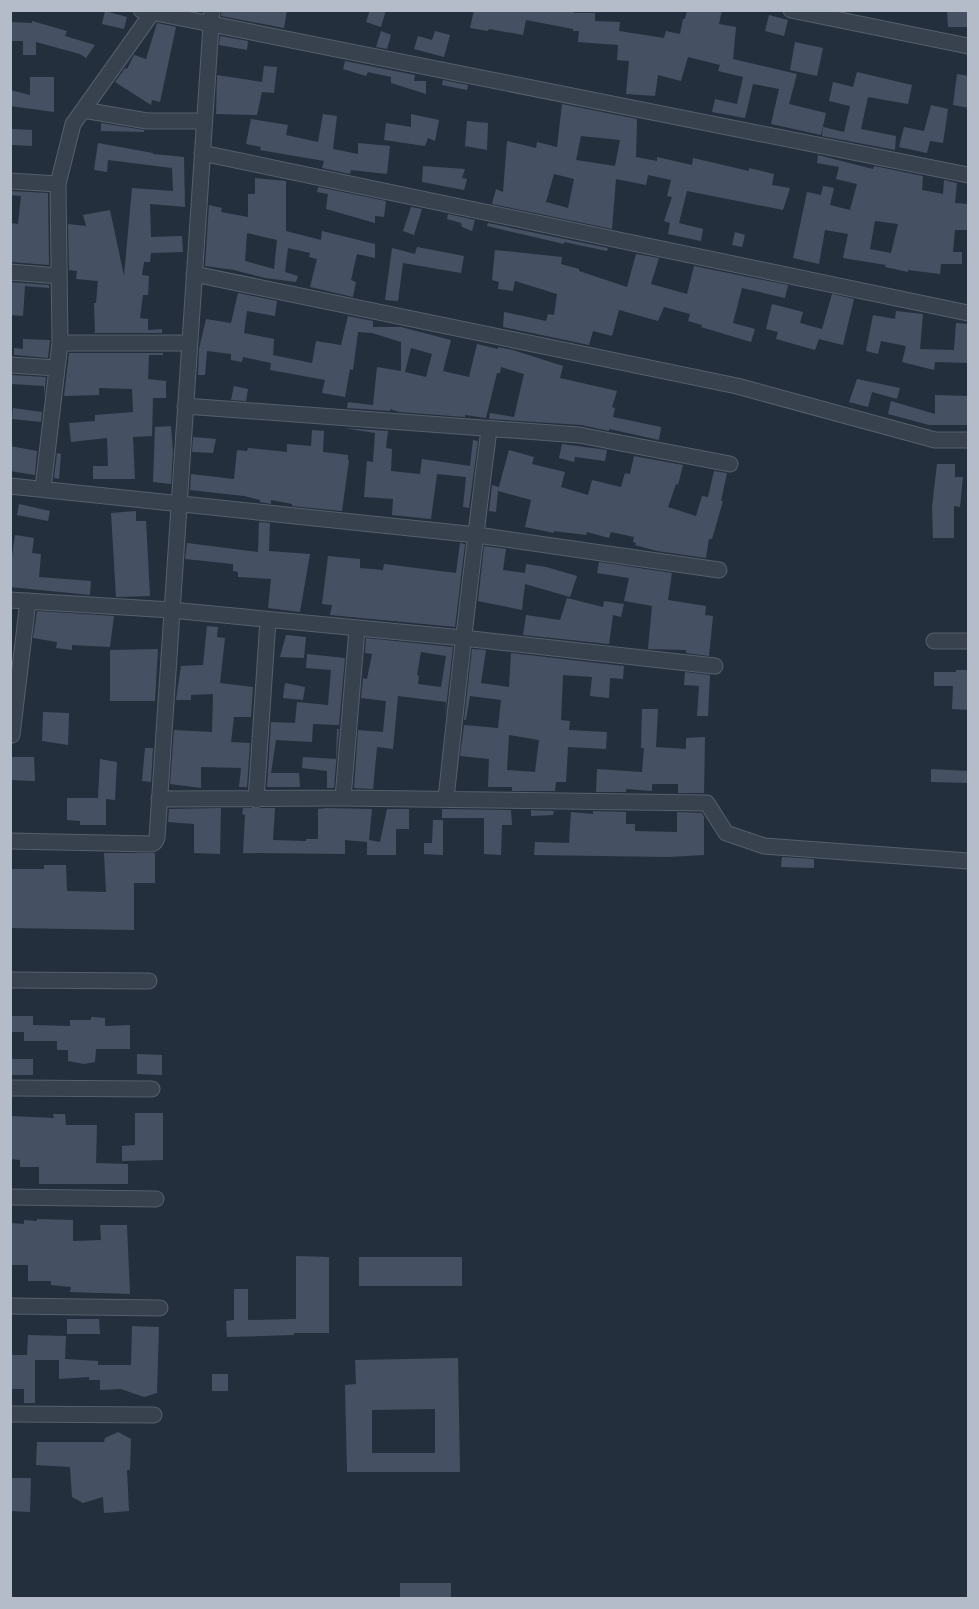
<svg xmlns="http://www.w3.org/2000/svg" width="979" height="1609" font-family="Commissioner,sans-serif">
<rect width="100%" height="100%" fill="#242f3e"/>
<path fill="#455162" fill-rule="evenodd" d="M222,10H287L284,28L221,16Z
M370,10H386L381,27L366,22Z
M474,10H574V13H595V21L620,22L619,31L664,38L666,31L680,34L683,19H685L687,10H722L719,24L736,27L733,59L797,74L789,104L826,113L821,135L771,124L779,89L753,84L745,118L712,112L715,99L737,104L743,77L718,71L720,65L688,57L681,81L658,75L655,96L626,94L629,61L617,60L618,45L578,42L579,31H573V29L526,20L523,35L489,29L488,31L470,28Z
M947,10H969V27H948Z
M105,11L127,17L124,29L102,24Z
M769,15L788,20L784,36L765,31Z
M32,21L67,31L65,36L95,45L86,58L80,54L36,42V55H23V41H10V22L32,23Z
M157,23L176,27L160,102L152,100L151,105L115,82L125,68L127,69L134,55L146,59Z
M381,31L391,35L387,49L376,47Z
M435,31L450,35L444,57L414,49L418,36L432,40Z
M220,36L248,41L247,50L219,45Z
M795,42L823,48L817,76L790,70Z
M345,61L415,75L414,81H426V94L391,83V77L368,72L366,76L343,69Z
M264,66L277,67L274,93L262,92L257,115L216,114L217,75L262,82Z
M857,72L912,85L908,104L868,97L861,129L896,136L895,150L822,136L823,127L844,132L850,106L829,101L833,82L853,87Z
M957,74L969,76V108L953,105Z
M30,77H54V112L10,106V90L30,95Z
M443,80L468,85L467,90L442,85Z
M562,104L637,119L636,157L657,161V157L692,165L693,158L749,171V168L774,174L772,185L790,188L783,210L687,191L679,223L703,229L701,241L668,234L670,223L664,221L672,197L667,196L671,180L648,175L646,185L616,179L612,229L492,204L496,189L503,192L507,141L536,148L537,142L557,147ZM581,136L620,140L615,166L576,160ZM554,174L574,179L568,208L546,202Z
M931,105L948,109L943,143L930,141L927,153L899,147L904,127L924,131Z
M323,114L337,116L333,149L358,154V143L390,146L387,174L351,170L350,174L322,168L324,161L260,150L261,147L246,144L251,119L288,125L286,135L318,142Z
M411,114L439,120L435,141L428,138L425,146L384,140L386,123L411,127Z
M467,121L488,123L487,150L465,146Z
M101,123L144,130V132L101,131Z
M12,129L32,130V146L11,145Z
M98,143L153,153V154L184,157L185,207L150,204L151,237L182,236L183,252L151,253L150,262H144L142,275L149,276L148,295H143L140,318L148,319V330L162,329V333H93L95,332L94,303H96L98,281L76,279L77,271L69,270L68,224L86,226L83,215L110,210L124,276L132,188L173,191L172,168L108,160L107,172L94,170Z
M818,155L873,169L874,166L923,176L922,190L943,194L944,180L957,183L955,203L969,204V230H955L953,252H962V264H941L940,274L908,270V272L885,267L886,265L843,258L848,234L825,230L819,264L793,258L807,192L821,195L823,186L834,188L830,205L850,210L857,184L836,179L839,167L817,163ZM875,221L898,224L891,253L870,249Z
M423,166L465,169L462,178L467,179L464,190L422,182Z
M255,178L286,181V231L321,240L322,231L375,244V258L357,254L351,280L356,282L353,297L310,287L317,259L309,257L310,253L288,248L285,272L298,276L296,282L265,278L234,270L205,266L209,205L222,208L221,212L248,217V194H255ZM247,233L277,240L274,269L245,261Z
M318,187L386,201L384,217L375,216V223L326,209L328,194L317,192Z
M10,191L48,193L49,265L10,262V223L18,224L21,196L10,195Z
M411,207L422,209L414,235L403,231Z
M448,214L475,220L472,231L462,227L461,223L447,219Z
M488,223L608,248L607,251L564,242V244L487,226Z
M735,232L745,235L742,247L732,245Z
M417,247L464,256L461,273L403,263L398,301L385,300L392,248L415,254Z
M495,250L562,257L561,264L579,269V271L627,287L636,254L659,258L651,284L687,294L694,266L788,285L785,298L742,288L733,323L755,329L751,342L701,327L702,325L688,321L690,314L664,307L658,321L619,310L612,336L593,331L589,345L503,327L504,312L546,321L548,314L554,315L557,294L515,281L513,291L498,289L499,282L492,280Z
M10,282L49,285V288L25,286L23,316L10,315Z
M238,293L277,301L275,316L247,311L244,333L274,339L273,357V355L312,363L316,341L341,345L348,316L373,321V327H401L451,340L443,371L469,377L477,344L498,349V347L513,350L563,366L560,378L617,391L612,407L615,408L613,417L661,427L659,440L609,429V431L581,425L489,419L490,413L514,417L524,374L501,367L500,373H497L486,418L465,415V417L399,412L390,409V411L347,408L348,402L373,405L377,367L401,371V342L372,333L358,332L353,370L350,369L345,397L322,393L325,380L270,370L271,363L243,357L242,362L231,360V354L207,351L205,375H198L199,349L206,319L231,323ZM411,348L432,354L426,377L405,372Z
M832,294L854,299L843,345L819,339L815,350L776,339L778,332L766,329L772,304L803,312L800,323L822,329Z
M896,311L923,314L920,349L954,350L956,323L969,324V363L935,362L934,370L902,362L906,346L881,341L878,354L866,351L873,315L895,319Z
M23,339L50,340L48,358L14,355V348L23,349Z
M69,353H163V355H149L148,379L166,381V398H153L152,436L133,437L135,479H93V466H108L107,438L71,442L69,423L95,421V415L133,412L132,389L99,388V395L64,396Z
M11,375L46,377L44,397V386L11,384Z
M857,379L900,388L897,399L872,392L868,407L849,402Z
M234,386L248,389L246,401L231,400Z
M935,395L969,396V425H929L888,414L891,401L935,414Z
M13,408L42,412L41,422L12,419Z
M171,426L173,452L171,484L153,482L155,427Z
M344,428L388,431L386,448L392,449L391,471L420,474L422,459L470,466L473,440L478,441L469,508L463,507L466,477L437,474L431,519L392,515L393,499L364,497L367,461L373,462L375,433Z
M312,430L324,431L323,452L348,455V460H349L342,511L292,506V504L271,500V504L260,502V500L244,496L190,490L191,474L234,479L237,450L247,451L248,448L287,452V444L311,446Z
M193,437L216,439L213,453L192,452Z
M562,444L607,450L605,461L575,457L574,462L559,458Z
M10,446L37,451L35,475L10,471Z
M509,450L534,457L532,464L565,472L561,487L588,495L592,480L621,487L625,473L630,474L634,456L683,465L678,485L676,484L668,507L696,516L702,496L708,497L714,471L727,473L721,501H723L712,539H709L706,558L657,551L635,545L636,543L633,542L634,537L611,532L609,538L587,532L586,535L554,531V533L525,527L531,500L498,491L496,512L489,511L492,485L499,487L498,490Z
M57,453L61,454L59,479L54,478Z
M937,464H955V477H963L960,507L954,506V538H933L932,507Z
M19,504L50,511L48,521L17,515Z
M136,511V521H146L150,596L116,597L111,513Z
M259,522L270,523L269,551L310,554L300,612L268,608L271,579L238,577V572L233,571V564L185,559L187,543L258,552Z
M15,535L34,538L32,553L41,554L39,577L91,581L90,595L10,587L12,556Z
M460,543L465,544L455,627L330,615L332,605L322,604L328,556L360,559V568L383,570L384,564L456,573Z
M484,546L506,549L503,570L525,573L526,564L546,567L577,576L570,597L525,584L522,610L478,601Z
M599,562L672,573L668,600L706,606L705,615L713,616L709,656L686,653V650L648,649L652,606L624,601L629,578L597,573Z
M567,598L603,607L604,601L624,604L621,617L613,615L609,644L523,635L526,615L560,620Z
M37,611L114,616L110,647L72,645V650L56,648L57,642L33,638Z
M207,626L218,627L217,637L225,638L220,683L253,687L251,717H234L231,742L250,743L247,787H239L241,768L201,767V788L170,784L174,730L212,732L213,694L191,695V700H176L181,666L203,665Z
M286,635L306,637L304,658L280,657Z
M366,638L453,647L445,717L446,702L398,696L393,749L377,747L373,789L354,788L358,730L383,732L386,701L361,698L363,678L367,679L372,654L365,653ZM421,652L446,656L441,687L418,684L419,676L417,675Z
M158,649L155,701H110V650Z
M472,649L486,650L481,683L509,687L511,653L624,666L623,679L610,678L609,698L590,696L592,677L563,675L561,720L570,721L569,730L607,732L606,749L568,747L566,782H556L555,791H512V787H488L489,759L460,756L464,725L498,728L501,700L470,696L466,720H464ZM509,735L539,740L535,772L507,770Z
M307,654L345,658L339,725L313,724L312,742L276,740L271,773H299L300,787H267L271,722L295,723L297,702L328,705L331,670L306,668Z
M956,670H969V710L952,709L953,686H934V672H956Z
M685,672L710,675L708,716H697L699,686L684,685Z
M285,683L305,687L303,700L283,698Z
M642,709H658L656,747L686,749V738L705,737L704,793H678V784H652V791L626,789V792H596L597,769L642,772L644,748H641Z
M43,712L69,713L68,745L42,741Z
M337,729H339L334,788H327V771L302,768L303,757L336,759Z
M145,748H153L151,782L142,781Z
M10,757H34L35,781L10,780Z
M100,759L117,762L115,800L106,799V825H80V821L67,820V798H98Z
M931,769L969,771V783L931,782Z
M221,808L220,854L194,853V824L168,822L169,809Z
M243,808H275L273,840L306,841V839H318V809L326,808L372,809L369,840L380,842L387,809H409V829H396V855H367V842L345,840V854L243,853L245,815L242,814Z
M442,809L511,810L512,825H502L501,855L484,854V818H442Z
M531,810L554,811L553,815L531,816Z
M593,811L626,812V824H635V831L677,832V812L702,813L704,817V855L669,857L534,855L535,842L569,843L571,812L593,814Z
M433,820H443V855L424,854V843H432Z
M104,853H155V883H134V930L10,928V869H44V865H66L67,891L106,892Z
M782,857L814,859V868L781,867Z
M10,1016H33V1025L70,1026V1020H91V1017L105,1018V1026L130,1025V1049H96L95,1062L84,1064L68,1061V1050H57V1041H24V1032H10Z
M137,1054L162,1055V1075L137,1074Z
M12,1059H33V1075H12Z
M135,1113H163V1160L122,1161V1146L135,1145Z
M53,1114H65L66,1125H97L96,1163L128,1164V1184H39V1167H20V1160L10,1159V1116L54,1118Z
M37,1219L73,1220V1241L101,1240L100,1225H127L130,1294L70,1292L71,1287L51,1285V1281H28V1265H10V1223L24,1224V1220L37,1221Z
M296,1256L329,1257V1333H294V1335L227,1337L226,1321L234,1320V1289H248V1320L296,1319Z
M359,1257H462V1286H359Z
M67,1319H99L100,1334H67Z
M132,1326L159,1327L157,1393L144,1397L121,1389L100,1390V1380H89V1377L59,1379V1360H35V1403H24V1389H10V1355H27L28,1335L66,1336L65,1359L98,1361V1365H131Z
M458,1358L460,1472H347L345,1385L356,1384L355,1360ZM435,1409V1453H372V1410Z
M212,1374H228V1391H212Z
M118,1432L131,1439L130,1470H127L129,1511L104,1513L103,1497L83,1503L72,1497L70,1467L36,1465L37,1442H104L105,1438Z
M10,1478H31L30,1512L10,1511Z
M400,1583H451V1599H400Z"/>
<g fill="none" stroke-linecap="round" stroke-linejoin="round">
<defs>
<path id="street" d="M141,10L968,175
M791,10L968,46
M83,110L147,121H204
M202,153L968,313
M10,181L58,184
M10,272L59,276
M194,274L737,386L935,440H968
M60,343H189
M10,365L57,368
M185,406L579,435L730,464
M10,486L477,535L719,570
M43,488L60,343L58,184L73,124L152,13
M10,600L171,610L463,638L715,666
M934,641H968
M12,735L28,601
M343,798L357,629
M159,799L343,798L707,803L726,833L764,846L968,861
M446,799C459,676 473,553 489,430
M256,800L268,620
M10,841L152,844L155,842L157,838L212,10
M10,980L149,981
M10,1088L152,1089
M10,1197L156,1199
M10,1306L160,1308
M10,1414L154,1415"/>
</defs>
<use href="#street" stroke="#565f6c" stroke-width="17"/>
<use href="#street" stroke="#38414e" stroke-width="15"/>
</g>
<rect width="979" height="1609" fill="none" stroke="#b4bcc9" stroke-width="24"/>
</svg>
